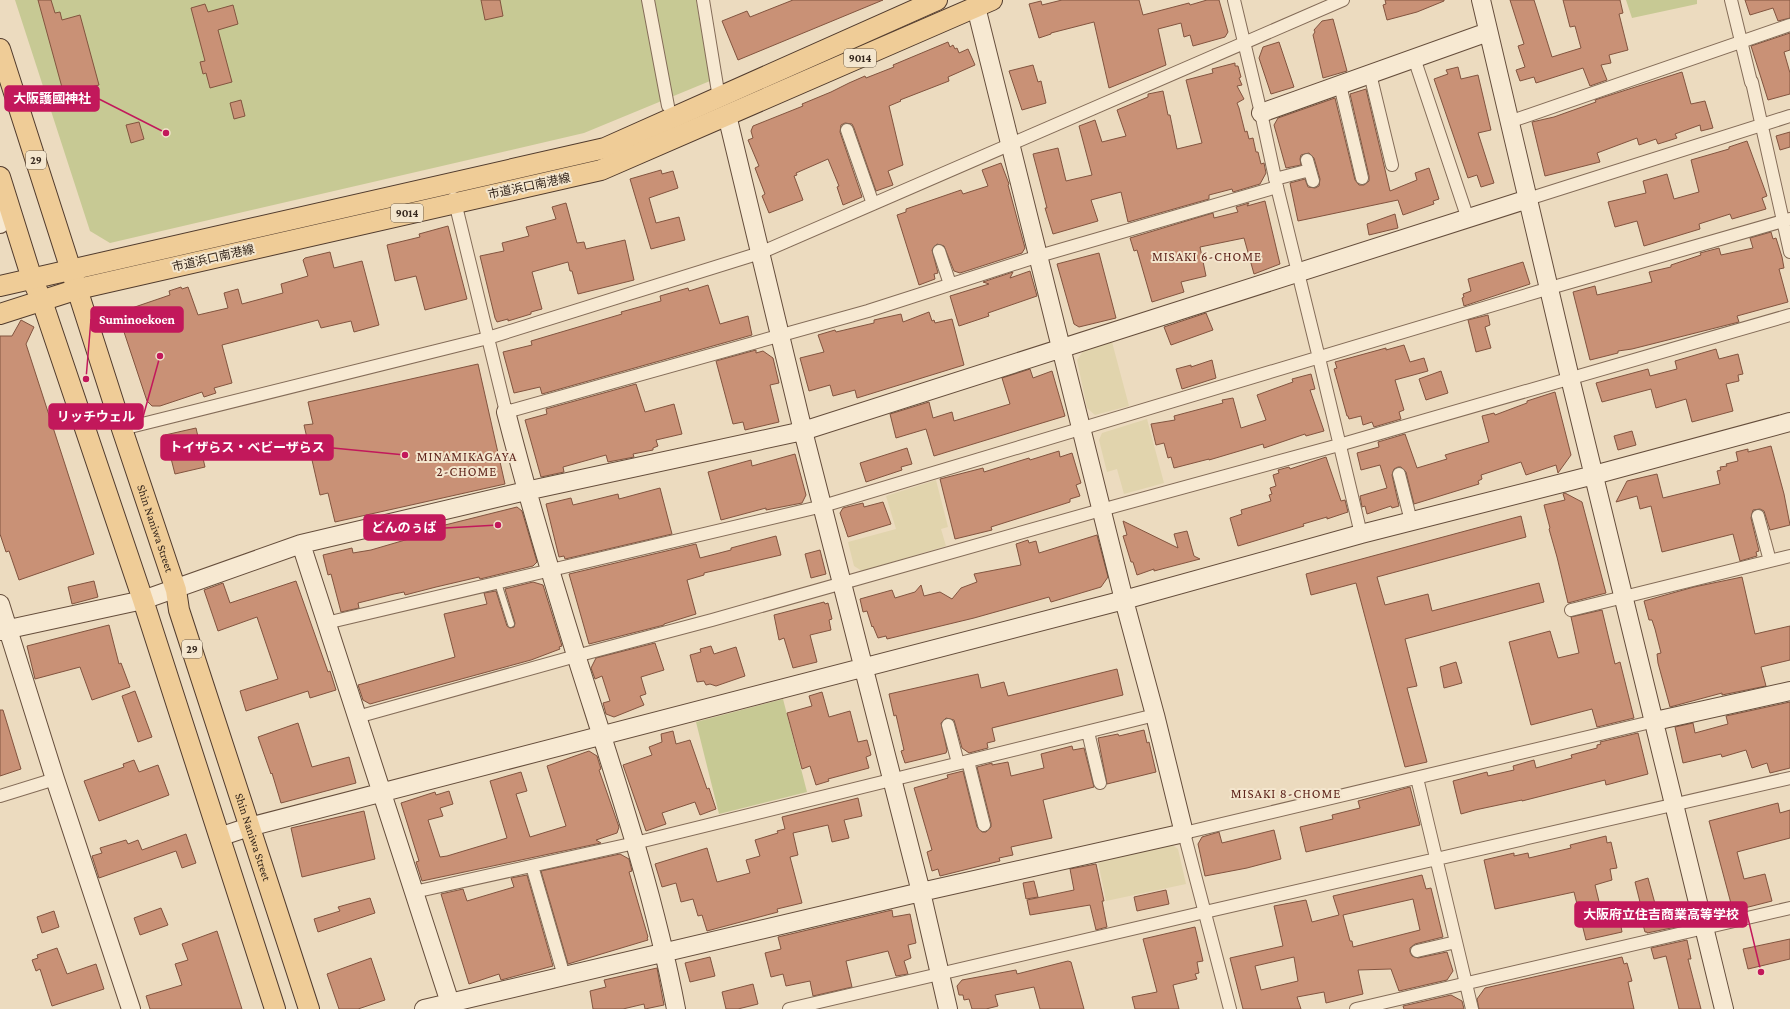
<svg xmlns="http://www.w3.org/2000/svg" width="1790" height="1009" font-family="'Crimson Pro','Noto Sans JP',serif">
<rect width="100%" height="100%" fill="#ecdbbf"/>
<path fill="#e1d4ad" d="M1112,342L1129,406L1095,415L1087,408L1077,360L1084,350Z
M1147,419L1164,483L1124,494L1117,469L1107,472L1099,440L1102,433Z
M936,480L948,527L941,529L946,546L862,571L854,566L848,542L896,529L886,496Z
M1171,844L1178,849L1186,884L1106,901L1098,862Z"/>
<path fill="#c7c994" d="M15,0H696L710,81L584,133L110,243L90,231Z
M1626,0H1697V4L1632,18Z
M783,699L807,792L719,814L696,722Z"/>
<path fill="#c99176" stroke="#82543f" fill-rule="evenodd" d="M38,0H51L55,13L60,12L62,20L80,15L99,85L76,91L75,88L63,91Z
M481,0H500L503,16L485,20Z
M793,0H883L738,60L722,21L747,11L750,17Z
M1062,0H1139L1143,15L1189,3L1190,5L1207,0H1219L1228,32L1225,37L1193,46L1190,35L1184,37L1181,23L1158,29L1166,65L1109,88L1094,22L1051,33V34L1039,38L1029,4L1041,1L1042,5Z
M1385,0H1444V1L1417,12L1387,20L1383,5L1386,4Z
M1510,0H1534L1552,57L1581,48L1575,26L1570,27L1563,0H1620L1623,13L1619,14L1628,50L1609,55L1611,63L1601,65L1607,80L1590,86L1583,68L1536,83L1534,77L1520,81L1516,70L1525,67L1518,46L1524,44Z
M1745,0H1790V18L1778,21L1773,8L1750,15Z
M205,4L208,12L233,5L238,24L218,30L232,82L210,88L206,73L203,74L200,62L205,61L191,8Z
M1333,19L1347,71L1323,78L1313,35L1315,32L1314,30L1322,21Z
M1790,33V50L1784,52L1790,73V94L1768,100L1751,46Z
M948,42L950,47L953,45L955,49L957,48L959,53L968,49L975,65L948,77L949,81L900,100L901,101L889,106L903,165L888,171L893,185L876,191L854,128L852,124L845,123L841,125L840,132L862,197L843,205L837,187L839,186L828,159L796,173L797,175L794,176L803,200L769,213L762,196L765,194L755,168L759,166L748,140L753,138L751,131L753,126L803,106L802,104L831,92L849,83L865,76L866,78L894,67L893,65Z
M1279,42L1294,87L1271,94L1259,58L1263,47Z
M1235,63V66H1238L1241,77L1239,78L1242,85L1237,86L1244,99L1237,103L1239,108L1245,132L1247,131L1249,139L1253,138L1256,152H1258L1261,164L1264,163L1266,173L1260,184L1233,192L1232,189L1209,195V199L1128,222L1121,192L1091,200L1098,221L1053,234L1045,208H1047L1033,154L1058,148L1066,181L1092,175L1079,126L1095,120L1102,142L1126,136L1117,110L1148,97V94L1163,91L1168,115H1170L1177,149L1202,143L1186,80L1213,73L1212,69Z
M1033,65L1038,82L1041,81L1046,103L1022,110L1009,71Z
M1458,67L1461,79L1478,75L1491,130L1478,133L1494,183L1481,187L1477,175L1468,178L1434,79L1448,74L1446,70Z
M1682,72L1691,104L1705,101L1713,128L1701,131L1700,125L1675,134L1677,138L1658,144L1656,139L1639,145L1637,138L1597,153L1600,162L1545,176L1532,122L1554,117L1596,102L1595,100Z
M1366,89L1390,191L1417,180L1415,173L1429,168L1439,199L1433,201L1434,204L1403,215L1398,200L1298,221L1290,183L1305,179L1308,187L1315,188L1319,186L1320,179L1314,158L1309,153L1301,155L1300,159L1301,165L1286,168L1274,125L1278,118L1335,98L1355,180L1359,185H1364L1369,181V176L1350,94Z
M241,100L245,116L234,119L230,103Z
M139,122L144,139L131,143L126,125Z
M1790,132V147L1780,150L1776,136Z
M1747,141L1767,196L1762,198L1766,209L1732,219L1730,214L1699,224L1700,229L1644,246L1637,221L1615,227L1608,202L1646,193L1643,181L1667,174L1674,199L1699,192L1691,160L1729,149V147Z
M1001,163L1009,184L1008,185L1025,248L1022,253L960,273L954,271L944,246L937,244L932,250L938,273L934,274L935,279L919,285L897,215L906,212V209L961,190L963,194L988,186L982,170Z
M661,170L662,174L673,171L678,188L649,198L656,223L679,217L685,240L651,249L630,179Z
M1265,201L1280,264L1254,274L1244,238L1200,247L1206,276L1181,282L1184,292L1152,302L1137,250L1134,251L1130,238L1213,213L1214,218L1238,212L1236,207L1249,203L1247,206Z
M566,203L577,243L584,242L586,249L625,240L634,280L578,294L572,271H570L568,262L532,272L542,309L531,312V314L508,321V319L497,322L495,318L480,256L504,251L502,243L529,236L526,227L556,219L552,207Z
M1395,214L1398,228L1369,235L1367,224Z
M448,226L467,299L425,310L416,276L395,281L387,245L420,237L419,234Z
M1771,232L1773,239L1776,238L1782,257L1784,268L1779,269L1788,302L1737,316L1739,322L1632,349L1618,351V353L1590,360L1573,292L1595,286L1597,295L1652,282L1649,272L1671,267V265L1701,255L1700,253L1719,248L1721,255L1753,248L1750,238Z
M330,252L334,268L362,261L379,325L354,332L351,321L321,328L318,320L222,345L232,383L214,388L216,393L204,397L202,392L160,406H152L147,401L120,320L122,314L126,310L170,295L169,291L181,287L182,289L188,287L198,315L228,308L224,293L238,289L242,304L283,293L281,284L308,276L303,260L305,258Z
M1099,253L1116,318L1079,327L1074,324L1057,264Z
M1523,262L1530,284L1464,306L1462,298L1464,297L1463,294L1471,291L1468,279Z
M1030,271L1037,296L988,313L989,316L959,326L950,296L989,284L983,282L1013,272L1010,278Z
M708,285L720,324L748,316L752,335L542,394L540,387L514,393L503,352L532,345L531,341L622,314L621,312L661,301L660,296L688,288L689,291Z
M929,312L932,321L934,320L935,323L952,319L964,365L857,398L855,390L833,396L830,385L809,391L800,358L824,352L818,335L835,330L836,332L874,323V320L901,314L903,322Z
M1206,313L1213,330L1171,345L1164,327Z
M1488,315L1490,325L1485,327L1491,348L1476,352L1468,320Z
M21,320L34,327L26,344L94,554L19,580L9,551L6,552L0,534V336H12Z
M1404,345L1410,362L1424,358L1428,371L1395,380L1404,410L1399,412L1401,419L1374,427L1372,422L1363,425L1361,416L1349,419L1348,416H1347L1334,369L1337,368L1335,362L1386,348V350Z
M1716,349L1719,359L1738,354L1743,374L1738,375L1739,381L1726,384L1733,411L1692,422L1686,399L1656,408L1651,389L1602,402L1596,383L1648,369L1650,376L1677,369L1675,361Z
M756,350V353L763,351L773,358L779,383L770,385L779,422L745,430L743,422L733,424L716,361Z
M1212,360L1216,378L1182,389L1176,369L1191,365V367Z
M478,364L505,484L335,522L328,493L320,495L304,425L313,424L308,402Z
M1030,369L1033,378L1052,371L1065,416L934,456L926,429L896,438L890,414L929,402L933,418L952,412L954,421L1010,404L1002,378Z
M1441,371L1448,393L1426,400L1419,379Z
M1311,374L1315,389L1310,390L1324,431L1306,436L1305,434L1264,448L1263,444L1209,460V459L1174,468L1171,457L1168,458L1164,443L1156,445L1151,424L1175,420L1174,416L1223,403L1222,400L1233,398L1241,428L1266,420L1257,395L1293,382L1292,379Z
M636,384L645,412L674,404L682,434L656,440L658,446L653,448V450L633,454L634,457L608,462L606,455L563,467L564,472L541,477L525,420L547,414L546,409Z
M1555,392L1571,455L1558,473L1556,465L1526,475L1521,462L1481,475L1482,479L1478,481L1479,484L1414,504L1406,472L1401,467H1398L1394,469L1392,475L1399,506L1392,508L1391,506L1367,514L1365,506L1362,507L1360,496L1387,488L1380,465L1361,470L1357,453L1379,447L1378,442L1405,434L1417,468L1447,459L1445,455L1489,442L1482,416L1494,413L1495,415L1527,403V401Z
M196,428L205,467L175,474L165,435Z
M1632,431L1636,445L1618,450L1614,436Z
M1771,446L1784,494L1790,525L1770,530L1764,511L1760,509L1753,510L1751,518L1759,551L1756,552L1757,556L1740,561L1733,534L1662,552L1651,506L1640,509L1637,496L1616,502L1627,481L1657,474L1663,498L1720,484L1717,471L1721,470L1720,467L1727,466L1726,464L1738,461L1736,452L1748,449V452Z
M907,448L912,464L901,467L902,470L866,482L860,463Z
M1059,451L1060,457L1072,453L1081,483L1076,485L1080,496L1070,499V502L991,527L992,530L955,539L940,479L983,468L984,472L1029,458L1030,460Z
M795,454L806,495L802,503L766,510V508L721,520L708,472L751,460L752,466Z
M1326,457L1341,501L1345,500L1348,512L1327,519V517L1303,524L1304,526L1238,546L1230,518L1242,514L1241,510L1271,501L1269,495L1272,494L1270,488L1276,486L1273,475L1279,473L1278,470L1289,467L1290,469Z
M660,488L672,534L565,559L564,556L559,557L546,504L571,498L573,505L618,494L619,499Z
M1565,493L1582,502L1606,593L1568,603L1557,557L1549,529L1550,528L1544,505L1565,500L1563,494Z
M883,502L891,524L848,537L840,513L843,508L863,503L864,507Z
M517,507L522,511L537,562L533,566L480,579L479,577L436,587L405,595L404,592L394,594L358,603L359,608L341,612L331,574L328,575L323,555L352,548L353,553L371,550L412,538L411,532L441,526Z
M1521,516L1526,537L1377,577L1385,605L1428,594L1432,611L1539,583L1544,602L1405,639L1417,686L1407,688L1427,762L1405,767L1356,583L1311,595L1306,574Z
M1123,521L1178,548L1174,534L1187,531L1194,556L1200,559L1154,571V569L1137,575L1133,562H1131L1123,536L1127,535Z
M1097,535L1108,577L1101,587L1051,602L1049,597L974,618L887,639L886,636L878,638L873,626L872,627L867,611L863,612L860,599L892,590L895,598L915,592L921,585L924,596L940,592L952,599L961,588L977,582L974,574L1021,565L1016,544L1028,540L1029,543L1036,541L1039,553Z
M776,536L781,555L704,573V575L687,580L696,614L664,624V625L589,644L569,574L696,544L700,558L731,550V548Z
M820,550L826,574L811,578L805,554Z
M1742,577L1755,634L1790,626V660L1761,667L1766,686L1722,695V693L1670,707L1658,663L1657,654L1661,653L1655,629L1652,620H1649L1644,601L1694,587Z
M94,581L98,597L72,604L68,587Z
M296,581L328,672L330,671L336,690L310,698L308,691L246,711L240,691L278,679L257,617L218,631L204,590L223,583L230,603Z
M533,582L543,585L562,646L559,647L560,649L531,660L377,702L370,704L363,700L358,685L455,657L444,614L487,604L484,593L496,591L507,626L510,628L514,627L515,623L505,589Z
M824,602L825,604L828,603L832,619L829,620L831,630L810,635L817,662L793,668L784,638L779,640L774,615Z
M1602,610L1615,664L1620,662L1634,718L1597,727L1592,709L1531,725L1509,642L1550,631L1558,658L1579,653L1571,617Z
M109,625L119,664L121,663L130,687L92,700L80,667L35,679L27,646Z
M655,643L664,670L641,677L646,694L640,696L644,705L614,717L606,714L603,703L610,701L602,676L595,679L591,668L596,658Z
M711,646L714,654L736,647L745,676L716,686L710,684L706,685L704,681L697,682L690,655L701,652L700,649Z
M1456,662L1462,683L1444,688L1440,667Z
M1117,669L1123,695L992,728L995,741L987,743L988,748L969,753L962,748L954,720L946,718L941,723L947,750L946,753L905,763L901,751L904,750L896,715L894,716L889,694L978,674L981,688L1004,682L1008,696Z
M135,691L152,737L138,742L122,696Z
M822,692L829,717L850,711L858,742L867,740L871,755L866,757L869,768L828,779L829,781L816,785L810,766L802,769L787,713L812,706L809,696Z
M1790,702V768L1770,773L1767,763L1752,768L1746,750L1722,757L1721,754L1683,763L1675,727L1693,723L1695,733L1728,724L1726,716Z
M0,710H3L21,769L0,776Z
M298,723L312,767L349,757L356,783L281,803L272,773L271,774L258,737Z
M1144,730L1147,743L1149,742L1156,772L1107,784L1098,738L1118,734L1119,736Z
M673,731L676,744L690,740L707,789L709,788L716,809L700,815L695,802L662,813L666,824L646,831L623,765L652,755L649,747L662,742L661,734Z
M1638,733L1648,774L1606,785L1605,780L1522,801V800L1475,810L1461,814L1453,781L1487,772L1488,776L1514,770L1513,766L1534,760L1536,768L1572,758L1571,755L1597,748V745L1601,744L1600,742Z
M1072,746L1073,750L1084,748L1094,787L1043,800L1052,838L1011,847L1013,855L999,858L1000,861L940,876L938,869L932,871L927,852L932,850L914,788L948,778L947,775L963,771L977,827L982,832H986L991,827V823L977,767L992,763V765L1008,762L1011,776L1044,768L1041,754Z
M589,751L597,756L601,769L599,770L619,827L617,833L596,840L601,843L422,881L416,862L419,861L401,803L435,792L436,795L449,791L453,804L440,808L443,816L428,820L440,857L447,856L507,838L490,781L521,772L527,791L516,794L530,837L566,826L547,766Z
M134,760L139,772L158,765L169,795L99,821L84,781L124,767L123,764Z
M1410,787L1420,825L1306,852L1300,827L1333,819L1332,815L1360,808L1358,801Z
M858,798L862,816L844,820L849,838L832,842L828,825L793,833L798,855L790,857L802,903L777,909L778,912L707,931L702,915L698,916L693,899L681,902L676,883L662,887L655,864L707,848L717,882L750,873L746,860L760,856L755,840L778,833L777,831L785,829L782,817Z
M1778,803L1780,813L1790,810V838L1737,852L1744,879L1765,874L1772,901L1733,911L1709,821Z
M364,811L375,859L302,877L291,828Z
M1274,830L1281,859L1247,868L1205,876L1198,844L1202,837L1219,832L1222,843Z
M186,834L196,863L182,868L176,851L99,878L92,856L102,853L100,848L126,840L128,844L138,840L142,850Z
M1606,836L1607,843L1611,842L1617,868L1610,869L1612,880L1595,885L1603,918L1619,915L1622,932L1586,940L1574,892L1495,909L1484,860L1514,853V856L1528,853L1529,858L1571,848L1570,845Z
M620,854L629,859L632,871L629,872L648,937L647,938L648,940L568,964L541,871Z
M1096,864L1104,901H1102L1107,927L1096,930L1090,905L1030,915L1027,900L1074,890L1070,869Z
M527,875L553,966L501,980L499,974L469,984L441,894L463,889L467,901L514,887L511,878Z
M1422,875L1426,889L1431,888L1443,937L1415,944L1410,948V952L1412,956L1418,958L1447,952L1453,971L1447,980L1399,991L1391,969L1358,970L1363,994L1326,1003L1324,992L1297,997L1301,1009H1243L1230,958L1283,946L1274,906L1306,900L1312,922L1339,915L1333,896ZM1413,899L1420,930L1353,947L1352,941H1350L1343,915ZM1294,957L1298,981L1261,990L1255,966Z
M1648,878L1657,911L1675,906L1681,926L1647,933V932H1645L1639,910H1642L1635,882Z
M1034,881L1038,897L1026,899L1023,883Z
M1166,890L1169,904L1137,911L1134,897Z
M370,898L375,913L318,932L314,919L340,911L338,907Z
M161,908L168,925L140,935L134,918Z
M892,910L893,917L910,914L916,943L908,945L911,958L904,961L908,974L896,976L888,951L846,961L852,987L813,996L810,981L786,986L783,974L771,977L765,953L781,949L778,937Z
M54,911L59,927L42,933L37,917Z
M1195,927L1203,961L1197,962L1199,973L1195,974L1197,979L1173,985L1179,1009H1135L1132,997L1157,992L1143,939Z
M217,931L242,1009H150L146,996L182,985L175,964L188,960L182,944Z
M1790,939V959L1748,969L1743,949Z
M1687,940L1691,959H1688L1701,1009H1679L1666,956L1654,959L1651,948Z
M57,948L67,974L96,964L104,989L52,1006L40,969L36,971L32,960L38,958L37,955Z
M710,957L715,976L690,982L685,963Z
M1622,957L1624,964L1627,963L1632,981L1628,982L1634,1009H1479L1477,999L1485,988Z
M371,958L385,1000L358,1009H339L327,974Z
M1068,961L1071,962L1084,1009H1040L1034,987L995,995L998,1006L986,1009H972L969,999L964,1000L963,995H959L957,986L962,980L1016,970L1017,974Z
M657,968L664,1005L645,1009L644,1004L623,1009H593L590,991L606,987L604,980Z
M753,984L758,1004L738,1009H726L722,992Z
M1451,995L1462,1001L1464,1009H1404L1403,1006Z"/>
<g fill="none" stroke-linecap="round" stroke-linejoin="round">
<defs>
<path id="lane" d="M498,583L511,624"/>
<path id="street" d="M648,0L668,106
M703,0L719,98
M1234,0L1261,113L1277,187L1319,358L1361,534
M1731,0L1751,82H1752L1790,252
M1414,58L1468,219
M1370,74L1392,165
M1340,85L1362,178
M1509,122L1790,25
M847,130L873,204
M1307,160L1313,181
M1275,179L1310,170
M454,198L506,412L868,311L1039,256L1277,187
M1528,199L1790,116
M939,251L950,284
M122,429L488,338L760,253L1343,0
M1399,474L1411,521
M1758,516L1770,561
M1571,610L1790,556
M326,623L823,506L1550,288L1790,219
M357,717L576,656L712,620L1101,510L1339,445L1790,315
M948,725L958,763
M1088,732L1100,783
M968,761L984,825
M1417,778L1472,1009
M0,796L55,779
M532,866L564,976
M414,892L635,843L1155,715
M1417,951L1456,942
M789,1009L1205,912L1790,778
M1230,1009L1184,833L1655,721
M1356,1009L1790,908"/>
<path id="secondary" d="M1481,0L1570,378L1724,1009
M1261,113L1488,32
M727,115L803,431L921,892L948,1009
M0,224L5,194
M506,412C527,494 551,575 576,655C613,772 653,888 676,1009
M301,544L452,1009
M0,604L55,779L131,1009
M0,631L143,600L301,544L526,491L803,431L1528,199
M1655,721L1790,691
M219,837L249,827L1124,600L1361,534L1594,475L1790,422
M424,1009L921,892L1184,833L1155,715L1124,600L976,7"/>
<g id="primary">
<path id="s1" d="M0,49L122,429L176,590L179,610L309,1009"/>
<path d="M0,177L32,279L42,301L143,600L275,1009"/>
<path d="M0,286L605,148L937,0"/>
<path d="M0,314L78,289L601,170L992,0"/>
</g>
</defs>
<use href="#lane" stroke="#846c58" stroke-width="8"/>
<use href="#street" stroke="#846c58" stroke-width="14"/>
<use href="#secondary" stroke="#654d3b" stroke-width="20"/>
<use href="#primary" stroke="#513b2d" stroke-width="22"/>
<use href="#lane" stroke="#f7e9d2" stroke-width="6"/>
<use href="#street" stroke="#f7e9d2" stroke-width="12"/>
<use href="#secondary" stroke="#f7e9d2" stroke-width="18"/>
<use href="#primary" stroke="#efcc97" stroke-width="20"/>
</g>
<g text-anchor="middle" stroke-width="4" stroke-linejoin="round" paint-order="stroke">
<g fill="#f4e6ce" stroke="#6e6051" stroke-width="1">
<rect x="844" y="49" width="32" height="18" rx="3"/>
<rect x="26" y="151" width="20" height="18" rx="3"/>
<rect x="391" y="204" width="32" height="18" rx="3"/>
<rect x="182" y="640" width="20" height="18" rx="3"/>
</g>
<g font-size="11" font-weight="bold" fill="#34261c">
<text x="860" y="62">9014</text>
<text x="36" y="164">29</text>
<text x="407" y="217">9014</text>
<text x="192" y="653">29</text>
</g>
<g font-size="12" fill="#34261c" stroke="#f4e6ce">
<text transform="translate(529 186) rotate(-12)" y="4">市道浜口南港線</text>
<text transform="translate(213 258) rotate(-13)" y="4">市道浜口南港線</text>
<text dy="4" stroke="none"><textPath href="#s1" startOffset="504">Shin Naniwa Street</textPath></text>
<text dy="4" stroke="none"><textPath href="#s1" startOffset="828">Shin Naniwa Street</textPath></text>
</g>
<g font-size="13" letter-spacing="1" fill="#5f251d" stroke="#f4e6ce">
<text x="1207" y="261">MISAKI 6-CHOME</text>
<text x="467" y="461">MINAMIKAGAYA<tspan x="467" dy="15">2-CHOME</tspan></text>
<text x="1286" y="798">MISAKI 8-CHOME</text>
</g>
</g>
<path fill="none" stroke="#c2185b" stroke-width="1.5" d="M166 133L99 99M86 379L91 319M160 356L143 417M405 455L333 448M498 525L445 528M1761 972L1747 914"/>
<g fill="#c2185b" stroke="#f4e6ce" stroke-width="1.5">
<circle cx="166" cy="133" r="4"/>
<circle cx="86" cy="379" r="4"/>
<circle cx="160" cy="356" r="4"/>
<circle cx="405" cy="455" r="4"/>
<circle cx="498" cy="525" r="4"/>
<circle cx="1761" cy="972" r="4"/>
</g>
<g fill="#c2185b" stroke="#c2185b" stroke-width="1.5">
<rect x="5" y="86" width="94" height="25" rx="4"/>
<rect x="91" y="307" width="92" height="25" rx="4"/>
<rect x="49" y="404" width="94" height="25" rx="4"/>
<rect x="161" y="435" width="172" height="25" rx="4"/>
<rect x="364" y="515" width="81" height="25" rx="4"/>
<rect x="1575" y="902" width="172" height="25" rx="4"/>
</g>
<g font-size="13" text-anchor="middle" font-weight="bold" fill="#fff">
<text x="52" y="103">大阪護國神社</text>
<text x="137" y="324">Suminoekoen</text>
<text x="96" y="421">リッチウェル</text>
<text x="247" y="452">トイザらス・ベビーザらス</text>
<text x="404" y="532">どんのぅば</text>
<text x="1661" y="919">大阪府立住吉商業高等学校</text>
</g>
</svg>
